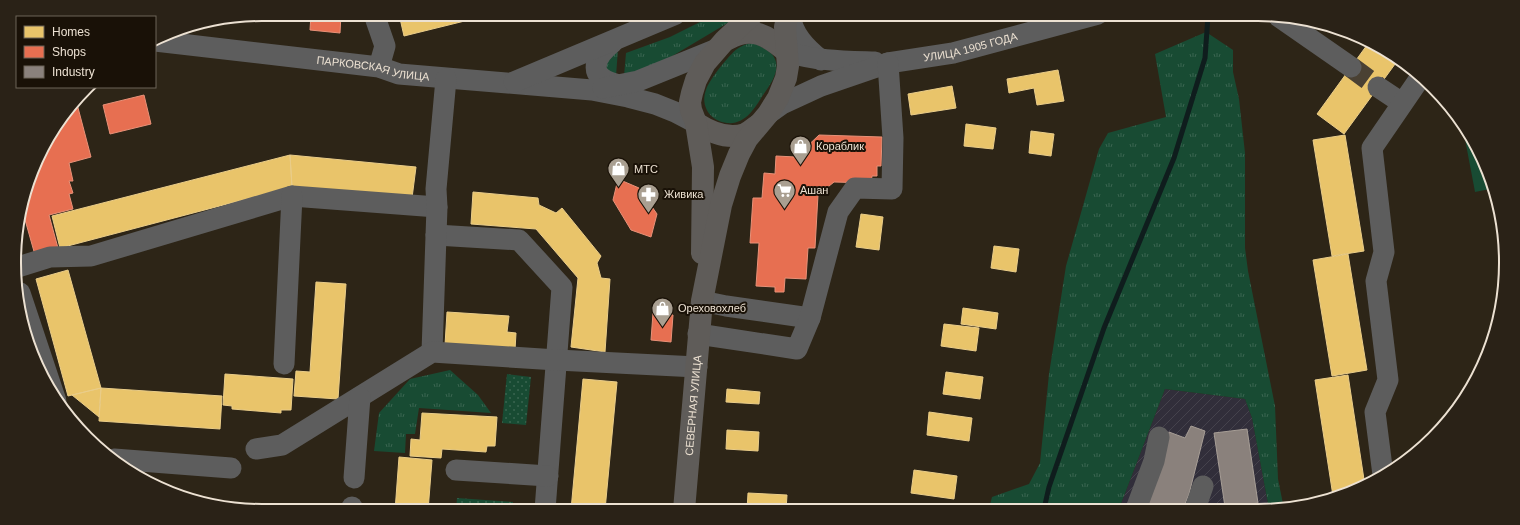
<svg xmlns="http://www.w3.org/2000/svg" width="1520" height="525" font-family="Helvetica,sans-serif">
<defs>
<pattern id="industrial-furrows" width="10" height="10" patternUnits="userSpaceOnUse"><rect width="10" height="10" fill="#312e3a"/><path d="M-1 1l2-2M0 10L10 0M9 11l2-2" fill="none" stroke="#45424c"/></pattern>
<pattern id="grass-tufts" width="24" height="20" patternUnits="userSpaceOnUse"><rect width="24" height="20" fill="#184b33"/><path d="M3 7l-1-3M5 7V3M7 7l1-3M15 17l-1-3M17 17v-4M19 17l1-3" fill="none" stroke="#3a6550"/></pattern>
<pattern id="park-dots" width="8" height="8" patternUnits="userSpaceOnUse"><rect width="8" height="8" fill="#184b33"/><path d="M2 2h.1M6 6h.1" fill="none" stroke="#3a6550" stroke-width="1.8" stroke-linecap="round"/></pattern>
</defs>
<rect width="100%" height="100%" fill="#2d2517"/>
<path fill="url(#industrial-furrows)" d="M1165,389L1245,399L1252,418L1269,509H1119Z"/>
<path fill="url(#grass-tufts)" d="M716,14H741L731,21L669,58L624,76L626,53L670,37Z
M1206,32L1233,50V72L1239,99L1245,153V248L1248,271L1275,406L1278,479L1284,509H1269L1252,418L1245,399L1165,389L1119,509H989L992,497L1029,484L1040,463L1049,374L1066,266L1099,149L1108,133L1166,117L1155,54Z
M751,43C757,44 760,46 765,49C786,61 774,80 763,95C755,108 745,125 727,123C710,121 700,106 706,90C709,80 729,55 737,49C741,46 746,44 751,43Z
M618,49L616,76H612L606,67L608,56Z
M450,370L478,395L491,413L419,408L415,434H406L405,453L374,451L379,413L410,379Z"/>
<path fill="url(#park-dots)" d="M507,374L531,377L526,425L502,423Z
M457,498L513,502L512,510L456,511Z"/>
<path fill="#184b33" d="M1473,138L1490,189L1475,192L1465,139Z"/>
<path fill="#e9c46a" stroke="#eacd89" d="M399,14H493L404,36Z
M1367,45L1398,60L1344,134L1317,114Z
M1058,70L1064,101L1037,105L1034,88L1009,93L1007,79Z
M952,86L956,108L911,115L908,94Z
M966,124L996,128L993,149L964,146Z
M1031,131L1054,134L1051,156L1029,153Z
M1345,135L1364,251L1332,256L1313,140Z
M290,155L416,167L412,198L292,187Z
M290,155L292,187L60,248L52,216Z
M473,192L538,198L539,205L556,213L562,208L601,256L597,263L601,278L610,279L605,352L571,347L578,278L536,229L471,224Z
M861,214L883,217L879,250L856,247Z
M994,246L1019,249L1016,272L991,268Z
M1348,254L1367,370L1332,376L1313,260Z
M68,270L101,388L68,396L36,279Z
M316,282L346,284L338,399L294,396L296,371L310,372Z
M963,308L998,313L996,329L961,324Z
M447,312L509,316L507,332L516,333L515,350L445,345Z
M944,324L979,328L976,351L941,346Z
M946,372L983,377L980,399L943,394Z
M225,374L293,379L291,410H281V413L232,409V406L223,405Z
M1348,375L1365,486L1333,496L1315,380Z
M583,379L617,382L605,510H571Z
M101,388L99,417L72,395Z
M101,388L222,396L220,429L99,421Z
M727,389L760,392L759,404L726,402Z
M929,412L972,418L969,441L927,435Z
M422,413L497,417L495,446H487L486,452L442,449L441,458L410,456L411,439L420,440Z
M727,430L759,432L758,451L726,449Z
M399,457L432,460L428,511H395Z
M914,470L957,476L954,499L911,493Z
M748,493L787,495L786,510H747Z
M185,496L203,498L202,503H198Z"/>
<path fill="#e76f51" stroke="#e89178" d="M311,14H341L340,33L310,30Z
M144,95L151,124L110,134L103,105Z
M77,104L91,157L69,163L73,181H69L73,193L69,194L73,209L49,215L58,248L35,255L22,209L40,152Z
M819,135L882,137L881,166H877V176H872L871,183L834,182L818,195L815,248H808L806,279L785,278L784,292H775V287L756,286L759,243H750L753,198H762L764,173L775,174L776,156L796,157Z
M618,179L639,188L657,214L651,237L631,230L613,200Z
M653,313L673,315L671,342L651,340Z"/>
<path fill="#8a817c" stroke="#a79e96" d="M1191,426L1205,431L1189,494L1183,509H1145L1163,462L1169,432L1185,438Z
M1247,429L1258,503L1225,507L1214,433Z"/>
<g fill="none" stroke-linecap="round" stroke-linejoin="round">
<path stroke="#0f1d1d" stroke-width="5" d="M1044,509L1049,487L1104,328L1174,158L1205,58L1208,16"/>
<path stroke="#4a4133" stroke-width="21" stroke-dasharray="21 10" stroke-linecap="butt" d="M1351,67L1378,87"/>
<g stroke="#5d5d5d" stroke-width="21">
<path d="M790,14C792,34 806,48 821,60"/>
<path d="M1279,17L1351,67"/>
<path id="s1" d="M155,41L379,67L399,74L592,90L628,97L655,104L675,112L696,123"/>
<path d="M613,42C592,59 587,78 619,85"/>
<path d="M787,52C816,61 845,61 875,62"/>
<path d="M379,67L385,46L376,20L379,14"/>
<path d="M514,82L676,14"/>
<path d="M1378,87L1402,103"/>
<path d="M603,88L638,81L717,49"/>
<path id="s2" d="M768,114L782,104L821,86L888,63L953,53L1098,14"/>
<path d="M436,235L519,240L562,287L545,510"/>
<path d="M18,267L50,257L91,256L292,196L437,207"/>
<path d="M20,293L56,401"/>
<path d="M702,301L726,306L810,318"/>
<path d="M698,334L797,349L810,318L838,212L855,188L892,189L893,138L888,63"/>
<path d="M432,352L437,207L436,189L446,79"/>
<path d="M284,364L292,196"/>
<path d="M256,449L282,445L432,352L557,360L697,367"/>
<path d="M114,459L231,468"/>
<path d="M456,470L548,476"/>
<path d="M1383,475L1375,412L1388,380L1376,281L1384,252L1372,148L1420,78"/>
<path d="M354,478L360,397"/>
<path d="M1136,509L1154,461L1159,437"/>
<path d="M1195,509L1203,486"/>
<path d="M352,511V507"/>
</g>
<g stroke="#5f5c59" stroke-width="22">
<path d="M728,39C752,25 768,36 787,52"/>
<path d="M696,123C710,132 728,140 745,134C749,132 754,128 758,125"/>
<path d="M702,253L703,167L696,123L691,110L690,102L692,93L696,80L705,63L725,40L753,14"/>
<path id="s3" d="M684,510L702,301L721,205L730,176L739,154L747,139L768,114L778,98L786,78L788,66L785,27L788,14"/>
</g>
</g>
<defs>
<symbol id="shop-pin" viewBox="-11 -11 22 30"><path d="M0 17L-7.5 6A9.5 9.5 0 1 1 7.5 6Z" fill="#a99f91" stroke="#191107"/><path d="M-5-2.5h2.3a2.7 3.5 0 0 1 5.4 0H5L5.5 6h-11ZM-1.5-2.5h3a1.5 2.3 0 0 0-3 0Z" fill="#fff"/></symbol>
<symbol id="supermarket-pin" viewBox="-11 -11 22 30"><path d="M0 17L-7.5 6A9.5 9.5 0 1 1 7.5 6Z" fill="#a99f91" stroke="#191107"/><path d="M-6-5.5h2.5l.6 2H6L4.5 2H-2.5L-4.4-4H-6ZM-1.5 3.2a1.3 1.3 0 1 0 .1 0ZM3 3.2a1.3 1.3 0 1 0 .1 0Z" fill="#fff"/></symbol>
<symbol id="pharmacy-pin" viewBox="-11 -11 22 30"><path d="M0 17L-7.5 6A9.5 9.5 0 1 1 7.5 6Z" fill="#a99f91" stroke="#191107"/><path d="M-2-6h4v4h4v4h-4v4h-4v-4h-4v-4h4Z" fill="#fff"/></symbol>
</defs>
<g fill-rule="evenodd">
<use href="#shop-pin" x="788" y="134" width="25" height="34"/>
<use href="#shop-pin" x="606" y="156" width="25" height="34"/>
<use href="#supermarket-pin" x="772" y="178" width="25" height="34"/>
<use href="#pharmacy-pin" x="636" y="182" width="25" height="34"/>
<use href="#shop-pin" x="650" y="296" width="25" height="34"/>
</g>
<g text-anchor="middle" stroke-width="4" stroke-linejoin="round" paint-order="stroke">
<g font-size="11" fill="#ece1d2" stroke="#191107">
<text dy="4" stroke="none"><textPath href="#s2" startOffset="215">УЛИЦА 1905 ГОДА</textPath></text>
<text dy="4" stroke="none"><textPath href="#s1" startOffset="220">ПАРКОВСКАЯ УЛИЦА</textPath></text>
<text dy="4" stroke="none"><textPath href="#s3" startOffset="105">СЕВЕРНАЯ УЛИЦА</textPath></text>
</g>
<g font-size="11" fill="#ece1d2" stroke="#191107" text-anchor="start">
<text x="816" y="150">Кораблик</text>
<text x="634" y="173">МТС</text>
<text x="800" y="194">Ашан</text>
<text x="664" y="198">Живика</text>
<text x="678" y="312">Ореховохлеб</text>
</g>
</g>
<path d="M0 0H1520V525H0ZM262 21H1258A241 241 0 0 1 1499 262V263A241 241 0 0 1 1258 504H262A241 241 0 0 1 21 263V262A241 241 0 0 1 262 21Z" fill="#2a2217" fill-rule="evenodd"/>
<path fill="none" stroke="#ece1d2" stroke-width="2" d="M262 21H1258A241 241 0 0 1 1499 262V263A241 241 0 0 1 1258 504H262A241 241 0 0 1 21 263V262A241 241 0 0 1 262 21Z"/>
<rect x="16" y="16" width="140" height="72" fill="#191107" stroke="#6d6458"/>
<rect x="24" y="26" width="20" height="12" fill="#e9c46a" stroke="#6d6458"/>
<text x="52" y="36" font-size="12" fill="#ece1d2">Homes</text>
<rect x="24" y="46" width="20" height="12" fill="#e76f51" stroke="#6d6458"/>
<text x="52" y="56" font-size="12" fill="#ece1d2">Shops</text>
<rect x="24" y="66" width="20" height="12" fill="#8a817c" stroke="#6d6458"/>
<text x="52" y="76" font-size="12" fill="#ece1d2">Industry</text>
</svg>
